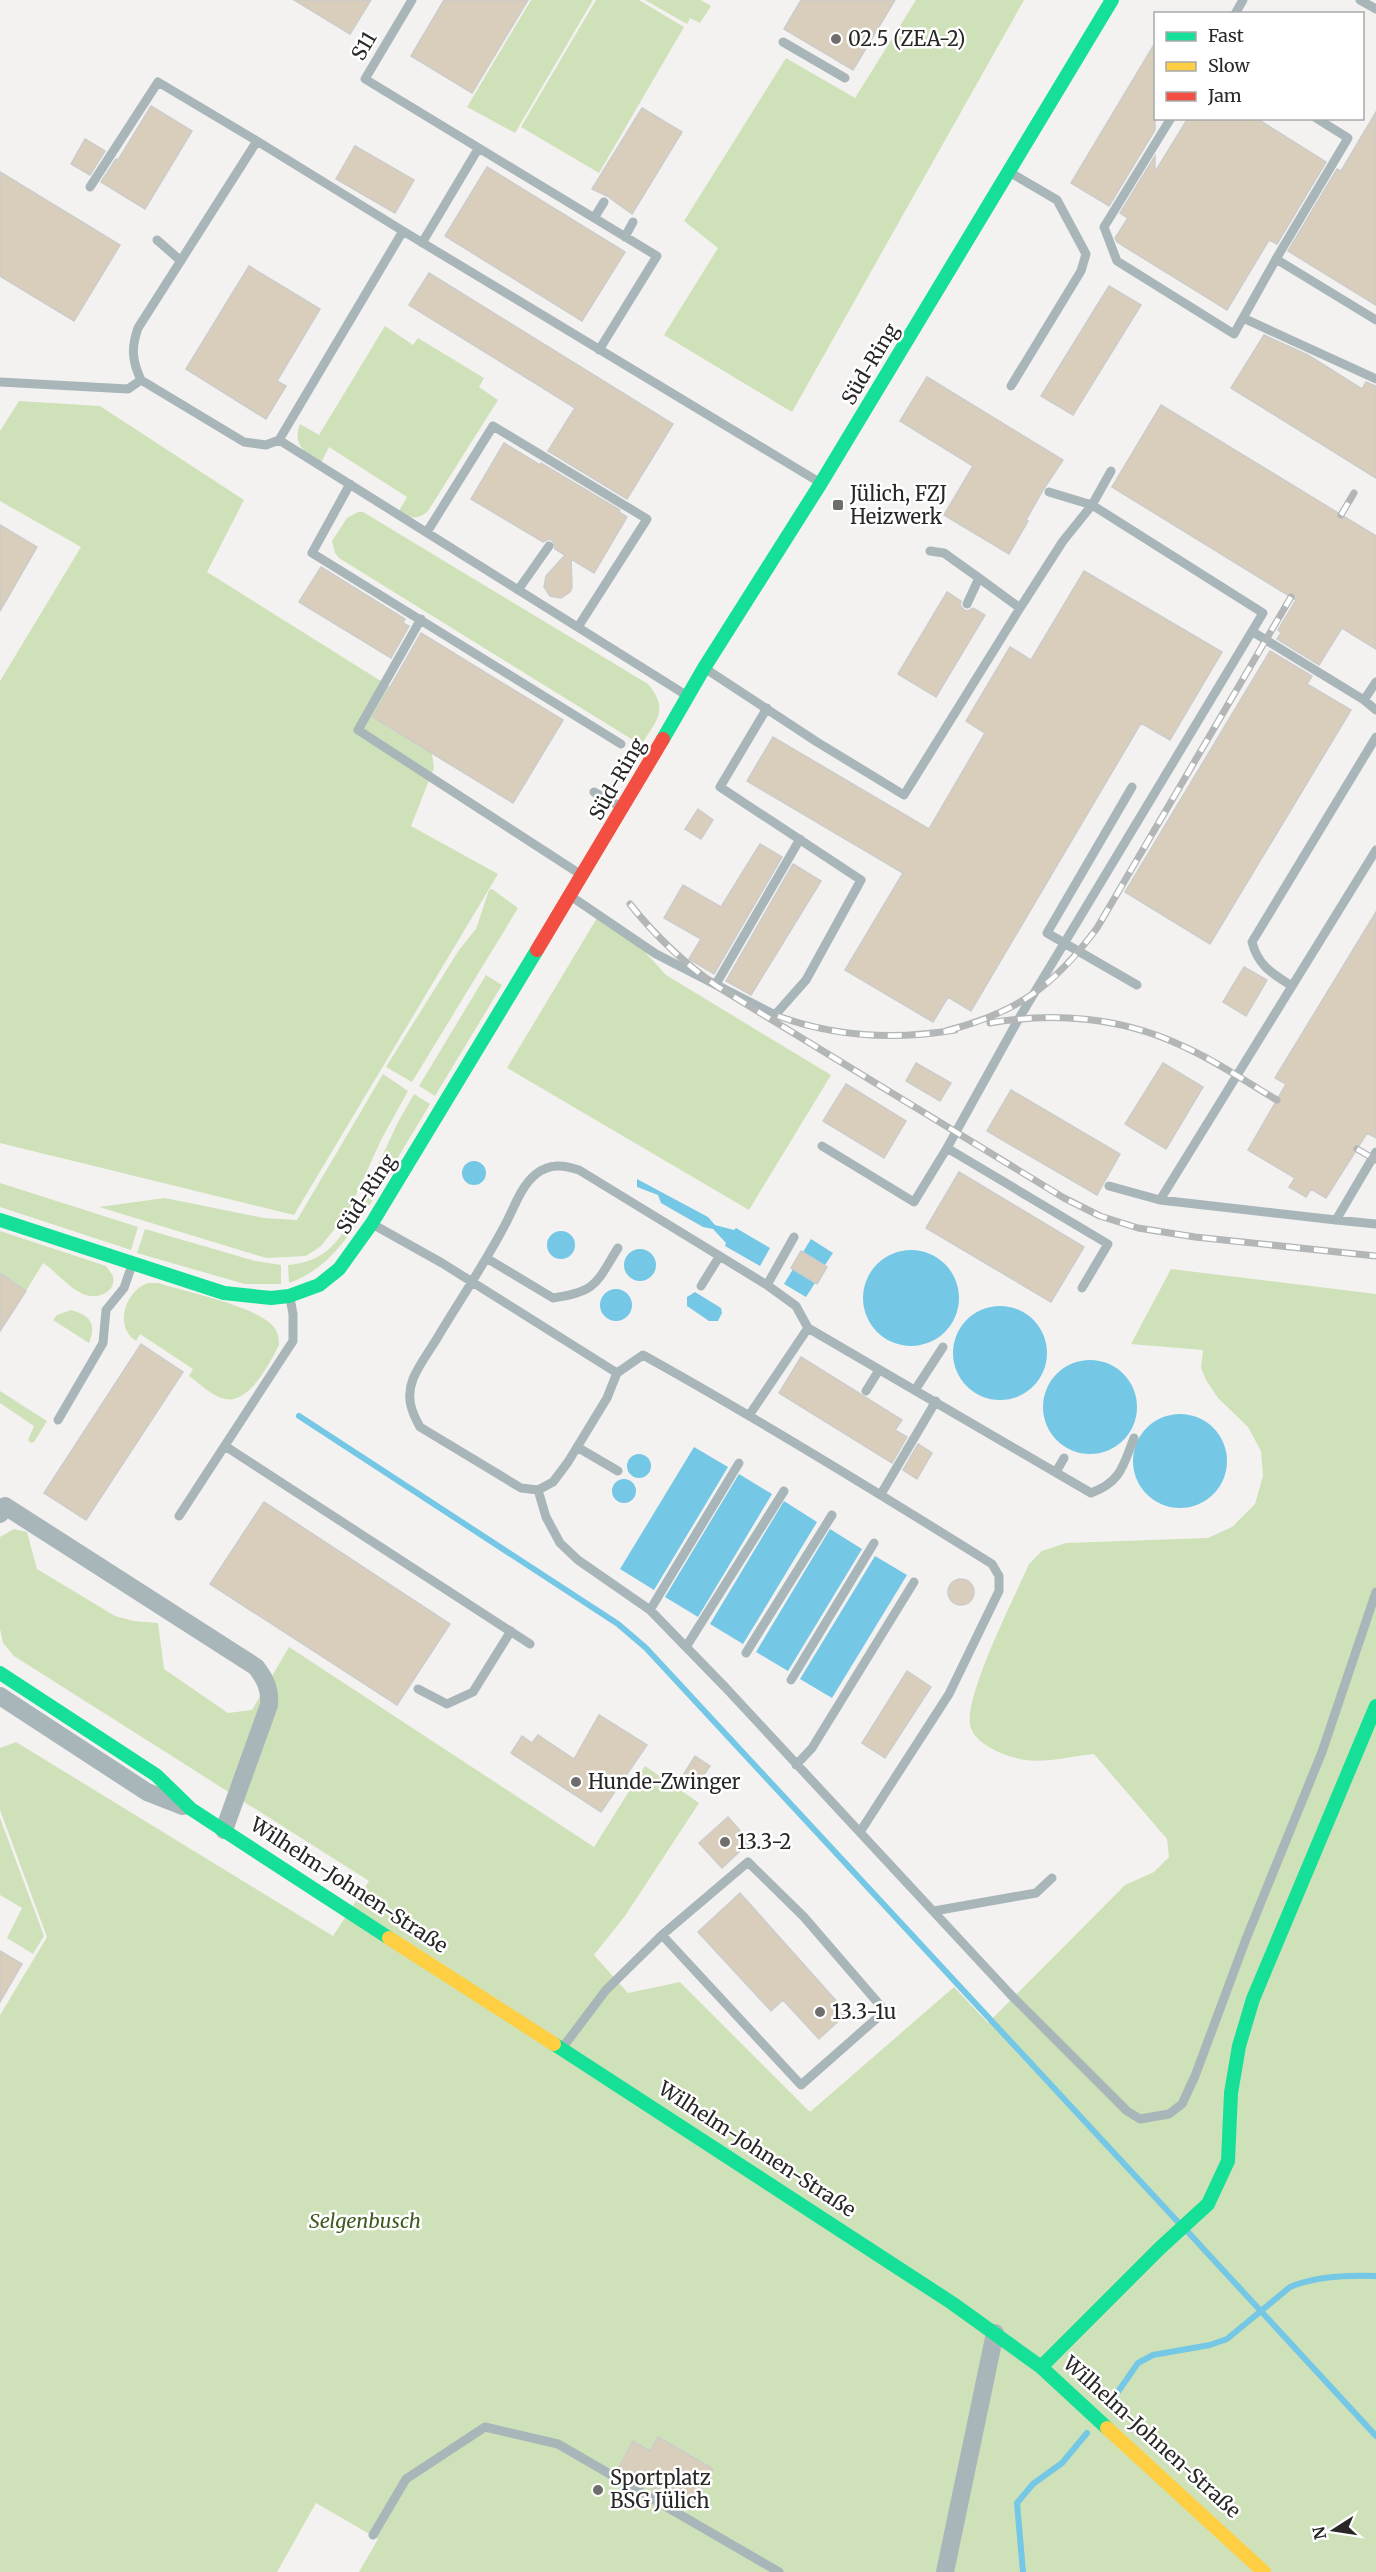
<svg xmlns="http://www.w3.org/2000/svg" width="1376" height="2572" font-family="Merriweather,serif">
<rect width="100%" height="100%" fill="#f4f2f0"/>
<path fill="#cfe1b8" d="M531,0H593L515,133L467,107Z
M596,0H639L684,27L599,173L521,127Z
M645,0H701L711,6L700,23L690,18L687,24Z
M916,0H1024L792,412L664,335L718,248L684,221L786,58L855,98Z
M385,326L413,345L418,338L484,378L479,387L498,400L428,511C417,521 410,518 399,511L407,497L329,447L321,463C305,453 292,444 300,424L319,435Z
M19,401L100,406L244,500L207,572L392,688L430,740L434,768L411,826L498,874L294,1215L0,1143V681L81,547L0,501V431Z
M358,512H363L648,684C670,710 656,721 641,745L339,558L335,553L332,541L347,518Z
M492,889L518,908L412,1082L386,1067L459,950L476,929L489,890Z
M597,918L636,942L666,975L831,1075L749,1210L507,1068Z
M486,975L502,985L435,1096L419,1086Z
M383,1074L408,1091L382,1138L348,1212L321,1246L306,1256L266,1258L99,1207L165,1198L264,1218L297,1220Z
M414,1094L430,1104L363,1216L356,1212L398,1122Z
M0,1183L138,1227L131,1250L0,1207Z
M353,1218L359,1221C339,1249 322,1271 289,1283L288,1265C324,1261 334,1247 353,1218Z
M145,1229L255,1261L281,1265V1284H245L137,1253Z
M0,1231L106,1266L113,1276C114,1282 113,1288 107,1292C82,1308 61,1274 43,1263L26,1291L0,1272Z
M1171,1269L1376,1294V2572H359L378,2539L316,2503L277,2572H0V2015L47,1937L0,1810V1748L16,1742L333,1936L369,1881L14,1656L3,1643L0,1629V1537L14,1529L27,1532L37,1569L115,1616L134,1621L158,1623L164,1669L228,1713L252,1710L289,1647L594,1847L645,1766L699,1803L625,1916L594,1955L628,1993L680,1982L810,2112L954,1987L988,2023L1125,1885L1154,1872L1169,1857L1167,1839L1094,1754C1073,1756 1047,1763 1025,1760C1007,1757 973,1745 970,1724C965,1694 1015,1596 1029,1564L1042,1551L1066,1543L1208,1538L1232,1527L1255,1504L1263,1476L1261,1451L1248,1427L1218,1398L1206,1380L1201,1368L1203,1350L1131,1344Z
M148,1283H158C186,1292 257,1306 274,1327C278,1332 279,1338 279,1345C270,1363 249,1404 225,1399C213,1397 199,1383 189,1376L193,1369L140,1334L136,1341C113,1327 126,1290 148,1283Z
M71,1310C90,1315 97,1324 89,1343L53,1320L57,1315Z
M0,1391L47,1421L34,1442L31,1443L28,1440L34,1426L0,1403Z
M0,1818L44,1936L33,1954L7,1938L22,1908L0,1895Z"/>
<path fill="#75c7e6" d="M462 1173a12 12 0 1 1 24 0a12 12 0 1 1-24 0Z
M637,1179L708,1217L715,1225L734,1230L736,1228L770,1248L760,1266L725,1246L726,1243L713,1229L703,1227L661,1203L658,1195L637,1187Z
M547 1245a14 14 0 1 1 28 0a14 14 0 1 1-28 0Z
M811,1239L833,1253L825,1265L803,1252Z
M624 1265a16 16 0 1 1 32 0a16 16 0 1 1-32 0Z
M863 1298a48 48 0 1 1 96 0a48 48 0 1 1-96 0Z
M793,1269L815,1283L806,1297L784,1284Z
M600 1305a16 16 0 1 1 32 0a16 16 0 1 1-32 0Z
M695,1292L721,1308L722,1313L718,1321H709L687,1306V1297Z
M953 1353a47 47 0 1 1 94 0a47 47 0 1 1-94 0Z
M1043 1407a47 47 0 1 1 94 0a47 47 0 1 1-94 0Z
M1133 1461a47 47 0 1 1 94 0a47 47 0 1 1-94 0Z
M694,1447L728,1467L654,1590L620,1569Z
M627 1466a12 12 0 1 1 24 0a12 12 0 1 1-24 0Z
M739,1474L772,1494L698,1617L665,1597Z
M612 1491a12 12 0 1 1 24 0a12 12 0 1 1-24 0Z
M784,1501L817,1522L743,1644L710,1624Z
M830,1529L862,1549L788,1671L756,1652Z
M875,1556L907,1575L832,1698L800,1679Z"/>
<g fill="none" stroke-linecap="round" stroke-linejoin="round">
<path stroke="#75c7e6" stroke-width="6" d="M299,1416L618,1624L646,1648L1178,2222
M1187,2231L1376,2436
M1113,2399L1138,2363L1153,2355L1210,2345L1227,2339L1290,2287C1316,2276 1348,2275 1376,2276
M1023,2572L1017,2503L1033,2484L1062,2463L1087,2433"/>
</g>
<path fill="#d9cebc" stroke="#ccccca" stroke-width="1.5" d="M294,0H371L350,34Z
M444,0H528L472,93L411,56Z
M801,0H895L853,70L784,29Z
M1155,43V130L1109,206L1071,183Z
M151,106L192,131L145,209L101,182L116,159L118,160Z
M642,108L682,132L632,214L607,196L592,189Z
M1376,112V305L1288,251L1337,169L1341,171Z
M1188,118H1256L1326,162L1277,244L1269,240L1227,310L1117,242L1115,238L1128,218L1120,213L1155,156V172Z
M85,139L105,151L90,175L71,164Z
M355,146L414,180L395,213L336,179Z
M487,167L625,252L582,321L445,236Z
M0,172L120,245L74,321L0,276Z
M249,266L320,309L277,381L286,386L266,419L186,369Z
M429,273L673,424L627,499L548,451L575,408L409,305Z
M1109,286L1141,305L1073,415L1041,396Z
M1264,335L1308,355L1362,389L1366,382L1376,386V478L1231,388Z
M927,377L1063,460L1043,490L1026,520L1028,521L1009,554L944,515L973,466L900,421Z
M1161,405L1376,536V649L1342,628L1319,665L1277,639L1281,633L1278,630L1296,600L1112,487Z
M504,443L540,465L541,463L620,510L619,512L627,517L594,573L571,559L572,587L570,592L561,598L550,596L544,587L546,576L565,555L555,549L553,541L549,539L543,542L471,499Z
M0,525L37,547L0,611Z
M321,567L405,619L403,623L409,626L391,658L299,602Z
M1084,571L1222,652L1170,740L1141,723L971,1011L948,997L933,1022L845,970L903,873L747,781L773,737L929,829L985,733L966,721L1010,647L1031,660Z
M947,592L961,601L960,605L964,610L968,611L973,608L985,615L936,697L898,674Z
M421,633L563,720L513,803L373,717Z
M1270,651L1312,676L1307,684L1351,710L1210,944L1125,892Z
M698,809L713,820L701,839L685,829Z
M760,844L782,857L714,974L689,959L701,939L664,918L683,885L721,907Z
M793,864L821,881L751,995L726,981Z
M1376,912V1138L1367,1133L1326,1198L1311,1189L1306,1197L1289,1187L1295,1178L1248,1150L1286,1084L1275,1078Z
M1244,967L1267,980L1246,1016L1223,1002Z
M916,1063L951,1083L940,1101L906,1081Z
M1163,1063L1203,1087L1166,1149L1125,1124Z
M846,1084L906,1121L884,1158L823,1121Z
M1011,1090L1120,1154L1097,1195L987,1131Z
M959,1172L1084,1247L1051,1302L926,1228Z
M801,1251L827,1267L817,1284L791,1268Z
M0,1273L26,1291L0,1331Z
M141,1344L183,1372L86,1520L44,1493Z
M801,1357L902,1420L895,1430L907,1437L892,1463L779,1393Z
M918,1444L932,1453L917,1479L903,1470Z
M264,1502L450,1624L397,1705L210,1584Z
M948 1592a13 13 0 1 1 26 0a13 13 0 1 1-26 0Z
M907,1671L931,1687L885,1758L862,1743Z
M599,1715L647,1745L601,1812L511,1753L522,1736L532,1743L538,1735L574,1759Z
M695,1756L710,1766L696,1787L682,1777Z
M728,1817L750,1842L722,1868L699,1843Z
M740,1893L847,2013L819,2039L783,2000L771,2011L698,1932Z
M0,1951L22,1964L0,2002Z
M658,2437L713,2469L691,2510L618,2469L633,2441L650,2451Z"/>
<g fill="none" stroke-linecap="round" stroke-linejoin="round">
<path stroke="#a8b6ba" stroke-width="9" d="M412,0L365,79L657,256L599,350
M1360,0L1376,9
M1235,14L1243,0
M783,42L845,78
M1171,118L1104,227L1117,261L1234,334L1276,259
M1316,118L1348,138L1276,259L1376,320
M90,187L158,82L257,141
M594,218L604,202
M403,231L819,482
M625,237L633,222
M157,240L181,261
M422,243L478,149
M1243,318L1376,379
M0,382L128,389L141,380
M1011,386L1081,271L1086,254L1057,200L1011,173
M279,440L403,231L257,141L138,328C131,348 132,361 141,380L244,442L266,445L279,440L686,695
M350,484L312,553L621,744
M1049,492L1092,505L1263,613L1018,1020L947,1148L1108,1244L1082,1288
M427,532L493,426L647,519L578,627
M930,551L944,553L979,578
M518,590L549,546
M1020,608L1063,541L1092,505L1111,471
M421,619L358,730L580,874
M1253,632L1364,700L1376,682
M706,669L817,742L904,795L1020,608L979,578L967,604
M1364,700L1376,710
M1132,787L1047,933L1137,985
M594,792L621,807
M572,897L656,954L775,1015L806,980L861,880L720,787L767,708
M716,984L800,839
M1292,986C1273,974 1258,966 1252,942L1376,737
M822,1146L914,1202L947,1148
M1376,1152L1336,1220L1376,1224
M1109,1186L1160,1200L1336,1220
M1160,1200L1376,850
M374,1225L442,1263L617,1373
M488,1259L553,1298C597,1292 596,1283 618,1248
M767,1285L794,1237
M701,1286L719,1257
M915,1390L943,1347
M866,1391L879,1370
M750,1414L808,1328
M58,1420L103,1343L106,1310L124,1288L132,1265
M225,1446L530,1644
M577,1447L618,1471
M1056,1472L1064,1458
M538,1490L546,1517L560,1543L578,1560L650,1610L725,1687L1011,1995L1127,2111L1140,2119L1169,2114L1182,2104L1195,2076L1246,1939L1322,1752L1376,1592
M881,1494L936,1401
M179,1516L293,1341V1314L290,1298
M650,1610L739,1463
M686,1647L784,1491
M746,1653L832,1515
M791,1680L874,1543
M418,1689L447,1704L473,1692L511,1631
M796,1765L812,1748L914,1582
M860,1832L949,1694L999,1591V1576L992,1564C877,1492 762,1421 643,1355L617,1373L607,1398L568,1462L553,1482L538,1490L521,1488L420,1427C411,1411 406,1397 413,1379C419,1364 431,1349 439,1335C462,1297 487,1260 507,1221C515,1205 522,1185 536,1174C550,1163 564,1165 579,1170L767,1285L796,1306L808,1328L1091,1493C1121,1482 1123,1466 1134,1438
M934,1911L1036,1893L1052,1878
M563,2047L606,1990L662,1935L748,1862L804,1917L885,2011L801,2085L662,1935
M373,2535L406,2479L485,2427L558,2444L779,2572"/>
<path stroke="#a8b6ba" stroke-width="18" d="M0,1514L5,1506L256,1667C266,1680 270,1689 269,1705L224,1830
M0,1696L147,1792L183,1806
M945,2572L995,2333"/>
<path stroke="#16e098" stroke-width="14" d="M663,739L704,668L821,483L1112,0
M0,1220L224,1293L271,1298L289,1296L319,1285L339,1269L372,1223L537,950
M0,1673L156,1775L191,1809L389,1938
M554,2044L952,2303L1041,2367L1107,2428
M1041,2367L1160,2248L1208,2204L1228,2161L1231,2093L1239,2046L1253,1999L1376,1706"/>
<path stroke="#ffcf43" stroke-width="14" d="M389,1938L554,2044
M1107,2428L1264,2572"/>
<path stroke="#f24e42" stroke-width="14" d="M537,950L663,739"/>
<defs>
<path id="rail" d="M1341,515L1354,493
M630,904C656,937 684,963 718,987L1064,1198L1100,1216L1138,1228L1195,1237L1376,1256
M778,1016C835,1037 895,1040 955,1030
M990,1023C1053,1012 1119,1017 1178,1044C1213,1059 1245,1081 1277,1100
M946,1031C1018,1012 1053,987 1097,928L1291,597
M1357,1149L1376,1160"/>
</defs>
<use href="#rail" stroke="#b2b6b6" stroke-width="7"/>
<use href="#rail" stroke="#fff" stroke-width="4.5" stroke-dasharray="14" stroke-linecap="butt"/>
</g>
<g fill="#6f6e6d" stroke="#fff" stroke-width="2">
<circle cx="836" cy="39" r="6"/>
<rect x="832" y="499" width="12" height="12" rx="3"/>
<circle cx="576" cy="1782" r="6"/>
<circle cx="725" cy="1842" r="6"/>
<circle cx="820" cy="2012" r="6"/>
<circle cx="598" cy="2490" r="6"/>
</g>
<g text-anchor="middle" stroke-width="5" stroke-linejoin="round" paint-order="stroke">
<g font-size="20" fill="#282726" stroke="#fff" text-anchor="start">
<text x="848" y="46">02.5 (ZEA-2)</text>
<text x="850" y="501">Jülich, FZJ<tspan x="850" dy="23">Heizwerk</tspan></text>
<text x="588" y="1789">Hunde-Zwinger</text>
<text x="737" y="1849">13.3-2</text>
<text x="832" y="2019">13.3-1u</text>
<text x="610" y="2485">Sportplatz<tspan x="610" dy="23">BSG Jülich</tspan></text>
</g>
<g font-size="20" fill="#282726" stroke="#fff">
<text transform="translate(364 46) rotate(-60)" y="7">S11</text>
<text transform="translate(870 364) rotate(-59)" y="7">Süd-Ring</text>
<text transform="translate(617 779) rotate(-60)" y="7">Süd-Ring</text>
<text transform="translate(366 1194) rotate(-57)" y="7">Süd-Ring</text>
<text transform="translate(349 1885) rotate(33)" y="7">Wilhelm-Johnen-Straße</text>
<text transform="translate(757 2149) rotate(33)" y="7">Wilhelm-Johnen-Straße</text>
<text transform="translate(1152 2437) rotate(42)" y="7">Wilhelm-Johnen-Straße</text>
</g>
<g font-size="20" font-style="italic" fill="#3f591e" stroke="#fff">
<text x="365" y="2228">Selgenbusch</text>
</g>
</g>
<rect x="1154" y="12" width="210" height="108" fill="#ffffff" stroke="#a9a9a8" stroke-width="1.5"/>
<rect x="1166" y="32" width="30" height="9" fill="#16e098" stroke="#a9a9a8" stroke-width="1.5"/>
<text x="1208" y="42" font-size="18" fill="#282726">Fast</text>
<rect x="1166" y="62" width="30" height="9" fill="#ffcf43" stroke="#a9a9a8" stroke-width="1.5"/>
<text x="1208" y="72" font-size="18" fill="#282726">Slow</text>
<rect x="1166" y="92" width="30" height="9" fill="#f24e42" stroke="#a9a9a8" stroke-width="1.5"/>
<text x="1208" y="102" font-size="18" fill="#282726">Jam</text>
<g transform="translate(1334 2530) rotate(258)" stroke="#ffffff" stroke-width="4.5" paint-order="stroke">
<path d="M0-4.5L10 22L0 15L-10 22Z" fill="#282726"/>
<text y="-9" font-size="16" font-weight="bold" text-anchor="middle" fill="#282726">N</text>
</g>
</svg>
